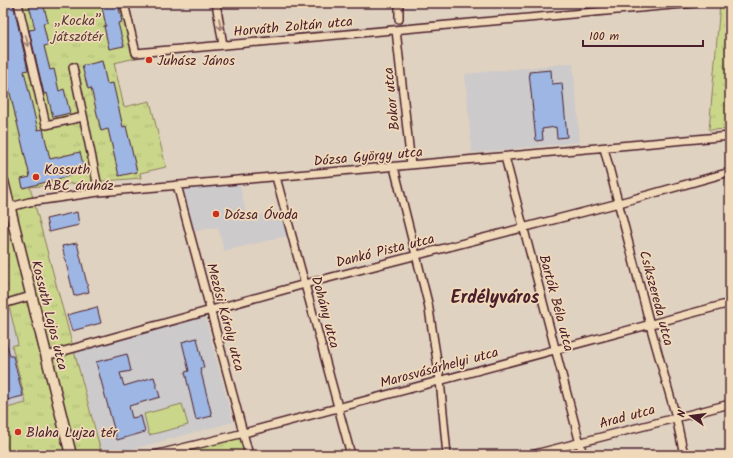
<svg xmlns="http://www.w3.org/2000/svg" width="733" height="458" font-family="Kalam,sans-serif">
<defs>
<pattern id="park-tufts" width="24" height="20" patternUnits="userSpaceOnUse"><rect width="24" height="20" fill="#cad78a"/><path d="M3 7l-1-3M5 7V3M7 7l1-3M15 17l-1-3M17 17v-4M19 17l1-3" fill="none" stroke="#afb877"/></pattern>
</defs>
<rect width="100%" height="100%" fill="#e0d2c1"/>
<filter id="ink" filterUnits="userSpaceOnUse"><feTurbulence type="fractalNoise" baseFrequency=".025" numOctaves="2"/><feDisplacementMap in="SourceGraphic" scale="8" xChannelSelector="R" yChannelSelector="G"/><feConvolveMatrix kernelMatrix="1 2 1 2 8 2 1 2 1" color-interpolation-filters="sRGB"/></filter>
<g filter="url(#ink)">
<path fill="#cccacb" d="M573,63L580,142L472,153L465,74Z
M239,181L247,218L283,210L290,235L224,251L218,227L191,232L179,187Z
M10,309L18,345L12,346L26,404L3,409V311Z
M205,317L233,422L110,455H103L75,352Z"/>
<path fill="url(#park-tufts)" stroke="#8a7b5a" d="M3,3H126L140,57L114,63L124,107L150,101L166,167L140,173L141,178L30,187L102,455H3V409L26,403L12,346L18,344L3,280Z
M720,4L728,6L730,19V129L709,130Z
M243,433L249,455H154Z"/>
<path fill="#cad78a" stroke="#8a7b5a" d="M182,404L188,425L149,435L144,414Z"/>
<path fill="#9eb6e3" stroke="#4a1f2b" d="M3,3H13L28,70L24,71L38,130L43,129L50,159L80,152L85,172L23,188L21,179L30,177L3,64Z
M37,3H43L48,22L43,23L48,45L44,46L50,70L54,69L59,91L64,89L70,113L53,117L47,93L44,94L29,30L35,29L29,5Z
M101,3H118L122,22L118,23L124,46L109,49L104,26H106Z
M102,61L107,84L113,83L123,127L126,126L137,172L119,176L108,129L101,131L91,88L88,89L82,66Z
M551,70L552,84L562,83L567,137L557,138L556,127L542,129L543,140L536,141L529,72Z
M77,212L79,225L49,232L46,219Z
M77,243L89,292L74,296L62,246Z
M97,307L101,323L72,331L67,315Z
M3,338H5L10,356H13L23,396L3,401Z
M197,338L204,368H200L212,416L196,420L185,372L189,371L182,342Z
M127,354L131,371L120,373L124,386L154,377L160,397L129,406L132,418L141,416L145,432L117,440L96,362Z"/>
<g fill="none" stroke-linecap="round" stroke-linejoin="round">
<defs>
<path id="street" d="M18,3L46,125L83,117
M124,3L136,53L695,3
M216,3L223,45
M399,3V19
M396,30L411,165
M73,67L99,192
M604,148L650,325L676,417L684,455
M505,157L583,455
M394,167L428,303L440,380L447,455
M276,177L351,455
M177,185L249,455
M3,209L29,202L99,192L421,164L730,136
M3,304L31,296
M46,356L305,284L619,203L730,172
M154,455L244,433L730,303
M531,455L730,404"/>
<path id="secondary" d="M3,181L71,455"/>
</defs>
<use href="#street" stroke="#4a1f2b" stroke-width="10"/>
<use href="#secondary" stroke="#4a1f2b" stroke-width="13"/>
<use href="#street" stroke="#f0d9b9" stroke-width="7"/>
<use href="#secondary" stroke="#f0d9b9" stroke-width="10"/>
</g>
<defs><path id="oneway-shaft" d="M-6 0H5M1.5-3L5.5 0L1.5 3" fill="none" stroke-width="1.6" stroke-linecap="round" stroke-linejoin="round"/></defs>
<g stroke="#9d7c72">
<use href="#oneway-shaft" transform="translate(220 24) rotate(80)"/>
<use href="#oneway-shaft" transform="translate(27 41) rotate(77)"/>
</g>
</g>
<g fill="#c8321e" stroke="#f0d9b9" stroke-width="1.5">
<circle cx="149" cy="60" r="4"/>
<circle cx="36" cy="177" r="4"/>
<circle cx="216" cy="214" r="4"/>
<circle cx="18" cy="432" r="4"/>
</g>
<g text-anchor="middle" stroke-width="3.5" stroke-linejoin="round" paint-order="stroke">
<g font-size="14" fill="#5d3b39" stroke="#f0d9b9">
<text x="78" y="25">„Kocka”<tspan x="78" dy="16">játszótér</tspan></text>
</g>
<g font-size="14" fill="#4a1f2b" stroke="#f0d9b9">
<text transform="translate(293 26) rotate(-5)" y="5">Horváth Zoltán utca</text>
<text transform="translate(391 99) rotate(-96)" y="5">Bokor utca</text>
<text transform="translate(368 156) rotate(-5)" y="5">Dózsa György utca</text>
<text transform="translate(385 250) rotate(-14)" y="5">Dankó Pista utca</text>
<text transform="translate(657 298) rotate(75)" y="5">Csíkszereda utca</text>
<text transform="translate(557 303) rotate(75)" y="5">Bartók Béla utca</text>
<text transform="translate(326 312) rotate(75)" y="5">Dohány utca</text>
<text transform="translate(50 315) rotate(76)" y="5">Kossuth Lajos utca</text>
<text transform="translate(226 317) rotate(75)" y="5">Mezősi Károly utca</text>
<text transform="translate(439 367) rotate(-15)" y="5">Marosvásárhelyi utca</text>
<text transform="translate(627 416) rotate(-15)" y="5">Arad utca</text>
</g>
<g font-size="14" fill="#4a1f2b" stroke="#f0d9b9" text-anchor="start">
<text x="157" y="65">Juhász János</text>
<text x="44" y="174">Kossuth<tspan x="44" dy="16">ABC áruház</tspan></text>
<text x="224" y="219">Dózsa Óvoda</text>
<text x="26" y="437">Blaha Lujza tér</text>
</g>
<g font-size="18" font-weight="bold" fill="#4a1f2b" stroke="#f0d9b9">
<text x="495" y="303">Erdélyváros</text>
</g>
</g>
<rect width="733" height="458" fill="none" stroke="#f0d9b9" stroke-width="16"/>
<rect x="8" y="8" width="717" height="442" fill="none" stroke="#4a1f2b" stroke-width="1.5" filter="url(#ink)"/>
<g transform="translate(691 416) rotate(284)" stroke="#f0d9b9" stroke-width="3" paint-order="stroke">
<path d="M0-3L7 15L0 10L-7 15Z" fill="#4a1f2b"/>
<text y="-6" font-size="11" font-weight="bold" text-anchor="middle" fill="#4a1f2b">N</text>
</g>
<path d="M583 40v6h120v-6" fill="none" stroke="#4a1f2b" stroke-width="2"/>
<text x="589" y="40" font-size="12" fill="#4a1f2b" stroke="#f0d9b9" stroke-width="3" paint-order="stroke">100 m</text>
</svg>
